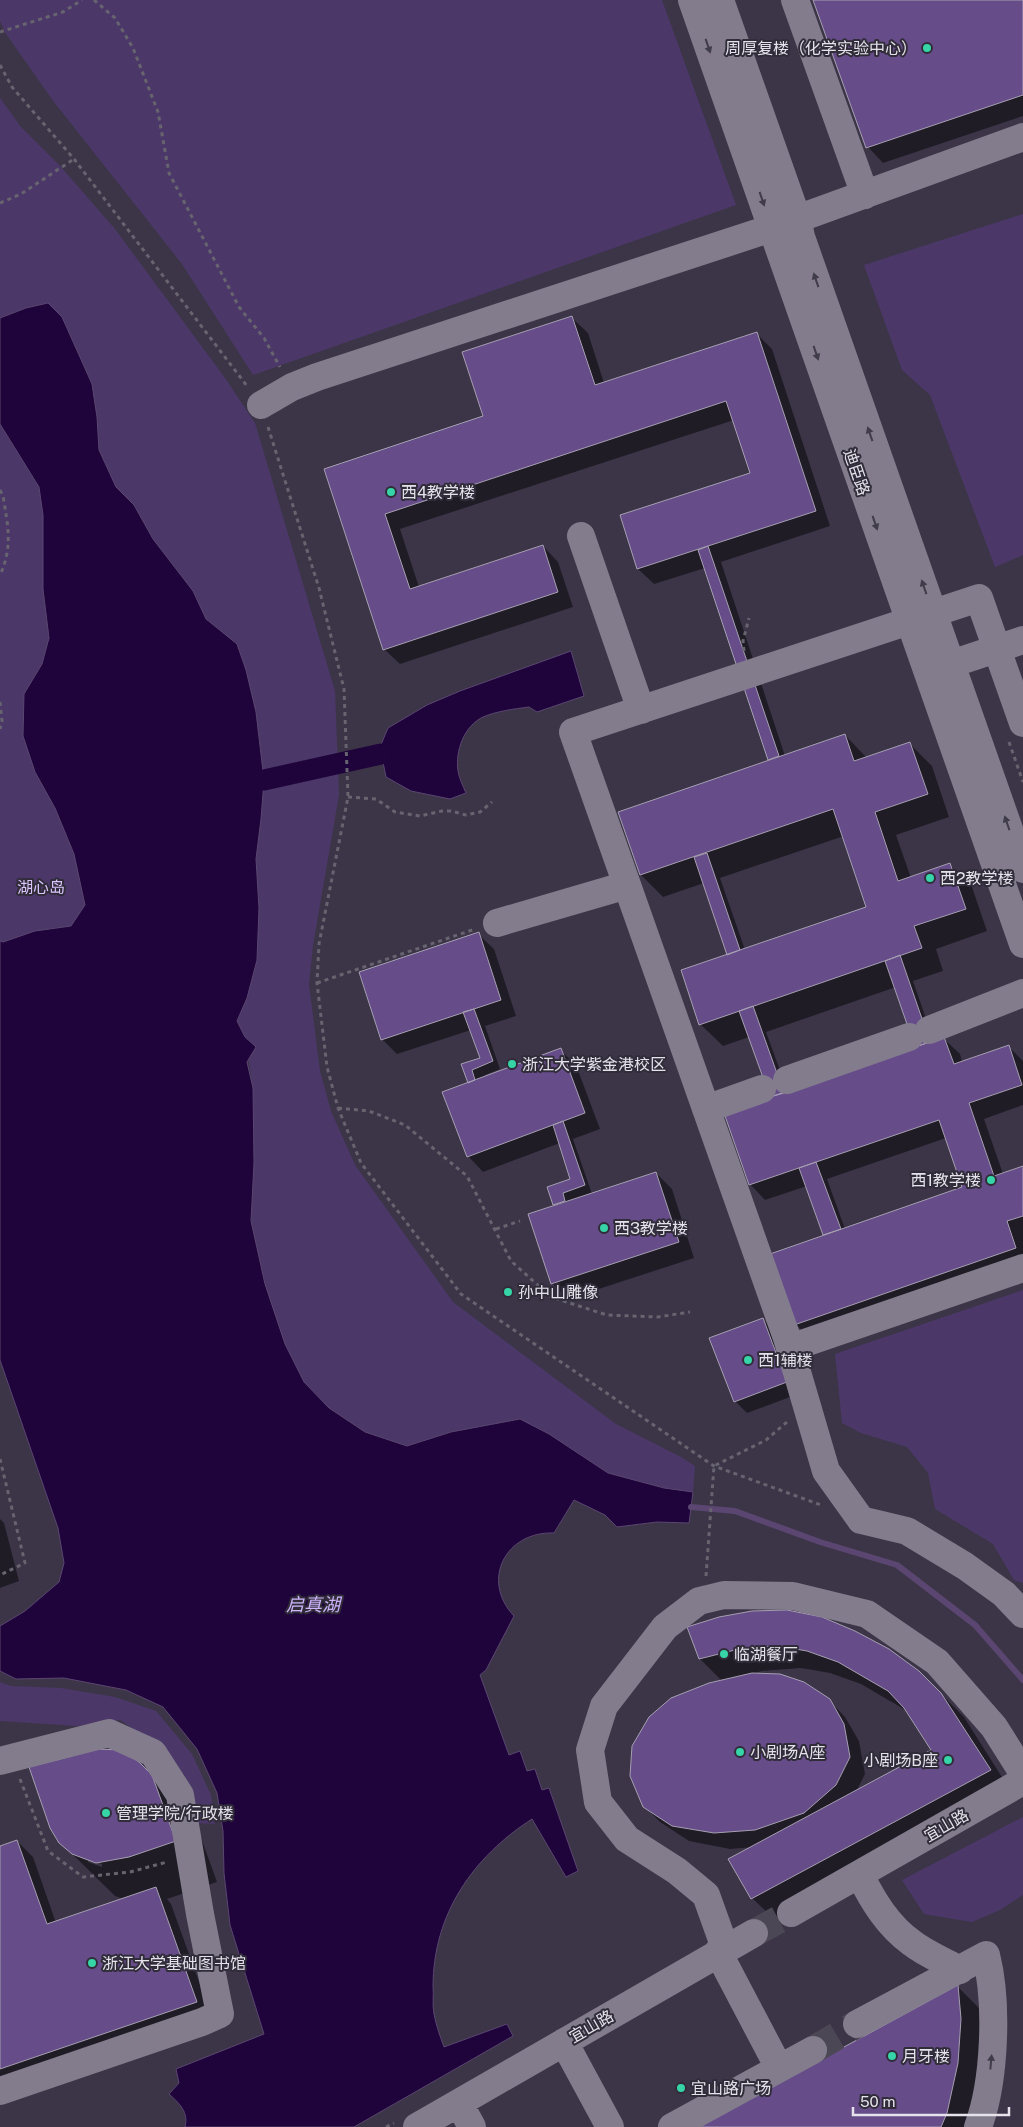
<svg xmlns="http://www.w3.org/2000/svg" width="1023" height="2127" font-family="'Public Sans','Noto Sans SC',sans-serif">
<rect width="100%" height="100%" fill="#312c39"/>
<path fill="#3c3548" d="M0,0H1023V2127H0Z"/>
<path fill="#4b3868" d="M0,0H662L736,205L253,375L182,264L54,102L6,34L0,21Z
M0,98L21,127L61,167L115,229L225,378L255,423L335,691L339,795L313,945L309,984L320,1071L331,1111L355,1165L453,1302L616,1424L681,1457L695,1466L693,1492L664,1488L608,1473L549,1434L520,1419L451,1432L407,1446L365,1432L329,1408L304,1382L285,1344L265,1284L251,1221L254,1163L253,1088L245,1037L237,1021L247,998L257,960L259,908L256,859L261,819L264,780L256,712L246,670L237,644L206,619L193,591L153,539L134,505L116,487L99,450L97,417L92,384L26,308L0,318Z
M1023,214V555L995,567L930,395L902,370L864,265Z
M0,424L39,487L43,515V589L49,638L42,664L24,694L35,772L55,808L74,854L85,905L71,926L35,931L3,942L0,941Z
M1023,1290V1583L1014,1580L993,1544L935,1509L928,1473L907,1447L861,1433L842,1423L835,1354Z
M0,1682L11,1686L61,1688L115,1697L156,1711L192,1754L211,1795L215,1824L196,1823L185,1776L166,1751L120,1720L78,1726L0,1721Z
M1023,1817V1895L1000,1910L972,1922L924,1914L902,1880Z"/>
<path fill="#1f033b" stroke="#5a4670" d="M48,303L62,317L92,384L97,417L99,450L116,487L134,505L153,539L193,591L206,619L237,644L246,670L256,712L264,780L261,819L256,859L259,908L257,960L247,998L237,1021L245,1037L256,1047L247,1062L253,1088L254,1163L251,1221L265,1284L285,1344L304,1382L329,1408L365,1432L407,1446L451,1432L520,1419L549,1434L608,1473L664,1488L693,1492L689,1523L657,1522L617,1527L605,1515L574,1500L554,1533C506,1531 480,1580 514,1616L486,1670L480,1675L509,1755L520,1751L527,1771L535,1769L542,1790L549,1788L578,1871L566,1877L532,1819C473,1857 433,1914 433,1987C434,1995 432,2005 434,2014C436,2025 440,2036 444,2047L507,2024L513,2036L354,2127H185C189,2112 179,2103 169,2094L179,2083L176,2069L264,2034L230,1925L224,1873L223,1831L217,1793L197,1749L163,1707L126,1690L64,1678L16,1679L0,1671V1626L25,1611L59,1582L64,1563L58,1528L0,1360V941L3,942L35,931L71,926L85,905L74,854L55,808L35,772L23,736L24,694L42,664L49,638L43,589V515L39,487L0,424V318L26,308Z
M571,651L584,696L537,712L529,707C514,709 497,711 483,717C464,726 455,751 458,771C459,778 463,786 466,793L450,799L411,791L386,777L380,747L388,728L427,705L460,691Z"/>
<path fill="#0007" fill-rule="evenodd" d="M814,0H1023V116L883,163L868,147Z
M572,318L588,333L604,383L756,333L772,349L830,526L721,562L785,756L845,735L867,758L910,744L932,766L949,817L896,835L911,878L950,865L972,887L987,931L936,949L943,971L913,981L934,1042L944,1039L960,1054L962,1062L1008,1046L1023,1061V1105L984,1119L1003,1174L1023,1167V1267L811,1340L796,1324L825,1236L807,1186L765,1200L750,1184L771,1098L749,1037L723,1046L700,1024L729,955L704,883L663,897L641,875L619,813L771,761L705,568L654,584L638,569L621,516L751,473L734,420L400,529L419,587L543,546L558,562L573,607L400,664L384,649L325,469L484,417ZM844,836L868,908L745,950L720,878ZM896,987L918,1048L788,1092L766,1032ZM946,1138L964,1188L845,1229L827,1179Z
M478,934L494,949L516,1016L485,1026L500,1069L485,1075L486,1077L560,1050L576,1065L600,1129L573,1139L592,1194L656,1173L672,1189L694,1258L568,1299L552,1283L529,1214L556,1206L548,1187L572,1179L560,1143L483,1172L468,1156L444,1093L470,1083L463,1065L481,1059L471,1030L397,1054L382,1039L360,973ZM584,1184V1186L557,1196L556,1194Z
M763,1320L775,1331L798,1394L747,1413L735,1401Z
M0,1519L4,1523L19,1581L0,1588Z
M688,1628L918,1671L964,1717L1012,1793L775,1920L752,1898L754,1847L730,1849L689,1841L660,1822L644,1806L722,1681L700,1659ZM801,1668L830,1673L861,1684L907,1711L932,1751L856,1792L865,1774L859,1741L845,1717L829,1700L751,1674L762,1671Z
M139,1763L194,1818L217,1882L167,1899L171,1904L212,2018L0,2089V1847L17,1841L33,1857L56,1923L124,1899L115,1896L60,1842ZM88,1859L102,1864V1867L88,1862Z
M958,1987L980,2009L983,2042L971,2127H701Z"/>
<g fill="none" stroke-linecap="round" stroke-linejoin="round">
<path stroke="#5a4670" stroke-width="6" d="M691,1507L735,1511L820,1542L897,1565L975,1625L1023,1680"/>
<path stroke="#1f033b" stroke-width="21" d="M264,780L381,754"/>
</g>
<path fill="#664d8a" stroke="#a59fb0" d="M813,0H1023V95L866,148Z
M572,316L595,385L757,332L816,511L637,569L620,515L750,473L726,401L385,514L410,589L543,545L558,592L383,650L324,469L483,416L462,352Z
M708,546L779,756L768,760L698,550Z
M845,734L854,761L910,742L928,794L875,812L898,881L950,863L966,909L914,926L922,948L699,1025L681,970L866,907L833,809L640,875L618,812Z
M707,853L740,950L727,955L694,857Z
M479,932L501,1000L381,1040L359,972Z
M900,955L930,1042L915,1047L885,961Z
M753,1006L784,1093L770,1097L739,1011Z
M474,1009L493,1061L472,1070L475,1080L468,1083L461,1064L480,1058L463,1012Z
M944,1037L954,1064L1009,1045L1022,1085L969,1103L994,1176L1023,1166V1216L1007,1221L1016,1248L794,1325L770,1254L962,1187L939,1120L749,1185L724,1113Z
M561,1048L585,1113L467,1157L442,1092Z
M563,1121L585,1185L563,1193L565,1201L553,1205L547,1187L570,1179L553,1125Z
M816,1162L841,1229L823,1235L799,1168Z
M656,1172L679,1242L551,1284L528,1214Z
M763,1318L787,1382L734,1402L709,1338Z
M787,1610L822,1617L855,1631L889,1649L919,1671L941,1693L991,1770L751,1899L728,1859L931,1750L904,1708L888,1691L838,1662L807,1651L778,1646L739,1649L699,1659L687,1627L719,1617L752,1611Z
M752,1673L780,1674L804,1682L830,1699L844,1724L850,1757L836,1785L804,1813L755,1830L714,1833L672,1826L643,1807L630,1776L632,1746L649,1717L671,1698L709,1683Z
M98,1749L121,1750L139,1762L152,1775L176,1841L129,1857L96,1863L72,1854L59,1843L50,1828L29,1767Z
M17,1840L47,1924L156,1887L197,2002L0,2069V1846Z
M958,1985L961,2019L958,2063L947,2113L941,2127H697Z"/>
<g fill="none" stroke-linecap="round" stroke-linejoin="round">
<path stroke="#4c4754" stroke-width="28" stroke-dasharray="28 14" stroke-linecap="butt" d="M754,1933L791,1913
M813,2050L857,2024"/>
<path stroke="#67636f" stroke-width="3" stroke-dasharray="4 4" stroke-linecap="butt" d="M94,0L115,18L133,48L158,112L169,173L239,307L264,338L280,367
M0,32L63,12L82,0
M0,65L12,87L74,159L247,386
M0,203L21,194L74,159
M268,427L319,588L344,689L348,797L319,944L317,983L327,1067L338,1108L361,1163L461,1294L714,1466L821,1505
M0,490L3,496C8,526 13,547 0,575
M744,651L743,641L749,618
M0,702L2,721L0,729
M1009,742L1023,782
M348,797L376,799L395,812L420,816L442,811H451L466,815L480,812L492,802
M317,983L475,929
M338,1108L369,1111L405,1125L467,1176L511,1261L551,1297L607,1315L658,1317L690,1312
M496,1229L520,1221
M0,1459L25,1563L0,1575
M706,1576L714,1466L766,1440L787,1422
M20,1779L48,1851L83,1877L130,1872L167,1862
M386,2127L394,2123"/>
<path stroke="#827c8c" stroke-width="28" d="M692,0L1023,944
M720,0L797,218L801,237L1023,869
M795,0L865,195
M261,405L292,387L317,377L772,228L1023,137
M581,536L641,710
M951,664L1023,640
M1023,723L979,598L573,732L787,1338L826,1471L861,1520L907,1531L965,1566L1004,1594L1023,1614
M497,923L627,885
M929,1030L1023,993
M787,1080L909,1037
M706,1109L762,1089
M790,1348L1023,1268
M0,1761L109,1733L153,1753L180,1795L200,1914L220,2014L202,2022L0,2091
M860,1875C873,1901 888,1926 912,1943C926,1954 944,1961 960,1970
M791,1913L1023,1781
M725,1948L706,1895L677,1871L627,1839L598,1802L590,1750L604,1706L665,1627L699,1601L724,1595L793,1596L867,1614L937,1662L994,1727L1023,1773
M718,1952L779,2068
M857,2024L986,1955C998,2003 995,2081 978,2127
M564,2042L610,2127
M459,2103L472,2127
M417,2127L754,1933
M672,2127L813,2050"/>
</g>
<defs><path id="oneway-solid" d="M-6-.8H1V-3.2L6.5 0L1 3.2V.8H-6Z" transform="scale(1.25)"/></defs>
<g fill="#413c4a">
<use href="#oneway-solid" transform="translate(708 46) rotate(71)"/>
<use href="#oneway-solid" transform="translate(762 199) rotate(71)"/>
<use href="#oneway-solid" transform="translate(816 280) rotate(-109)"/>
<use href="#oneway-solid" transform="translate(816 353) rotate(71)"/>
<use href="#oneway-solid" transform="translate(870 434) rotate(-109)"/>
<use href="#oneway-solid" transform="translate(875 523) rotate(71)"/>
<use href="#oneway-solid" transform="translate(924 587) rotate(-109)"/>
<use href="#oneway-solid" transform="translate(1007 823) rotate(-109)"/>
<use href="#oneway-solid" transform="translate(991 2062) rotate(-85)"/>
</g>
<g fill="#36d4a7" stroke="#312c39" stroke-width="2">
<circle cx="927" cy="48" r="5"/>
<circle cx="391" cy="492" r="5"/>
<circle cx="930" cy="878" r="5"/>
<circle cx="512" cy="1064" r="5"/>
<circle cx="991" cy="1180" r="5"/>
<circle cx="604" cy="1228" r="5"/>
<circle cx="508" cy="1292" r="5"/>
<circle cx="748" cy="1360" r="5"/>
<circle cx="724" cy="1654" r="5"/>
<circle cx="740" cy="1752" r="5"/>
<circle cx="948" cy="1760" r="5"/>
<circle cx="106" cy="1813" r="5"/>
<circle cx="92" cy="1963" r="5"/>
<circle cx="892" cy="2056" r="5"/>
<circle cx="681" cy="2088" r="5"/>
</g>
<g text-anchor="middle" stroke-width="4" stroke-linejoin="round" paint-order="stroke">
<g font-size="16" fill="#e5e2eb" stroke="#312c39" text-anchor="start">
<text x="917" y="54" text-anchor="end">周厚复楼（化学实验中心）</text>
<text x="401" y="498">西4教学楼</text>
<text x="940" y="884">西2教学楼</text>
<text x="522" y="1070">浙江大学紫金港校区</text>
<text x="981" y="1186" text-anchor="end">西1教学楼</text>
<text x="614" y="1234">西3教学楼</text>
<text x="518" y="1298">孙中山雕像</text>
<text x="758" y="1366">西1辅楼</text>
<text x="734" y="1660">临湖餐厅</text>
<text x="750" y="1758">小剧场A座</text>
<text x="938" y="1766" text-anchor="end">小剧场B座</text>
<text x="116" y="1819">管理学院/行政楼</text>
<text x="102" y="1969">浙江大学基础图书馆</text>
<text x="902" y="2062">月牙楼</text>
<text x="691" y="2094">宜山路广场</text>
</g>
<g font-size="16" fill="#e5e2eb" stroke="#312c39">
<text transform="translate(857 472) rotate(71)" y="6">迪臣路</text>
<text transform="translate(946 1825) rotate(-30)" y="6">宜山路</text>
<text transform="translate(591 2026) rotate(-30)" y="6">宜山路</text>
</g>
<g font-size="16" fill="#d9c5fc" stroke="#312c39">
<text x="41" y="893">湖心岛</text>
</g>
<g font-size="18" font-style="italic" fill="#ceb4fc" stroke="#312c39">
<text x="313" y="1611">启真湖</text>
</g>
</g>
<path d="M853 2107v8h156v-8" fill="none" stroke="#e5e2eb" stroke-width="2.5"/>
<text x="860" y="2107" font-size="15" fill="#e5e2eb" stroke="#312c39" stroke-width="4" paint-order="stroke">50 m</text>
</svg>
